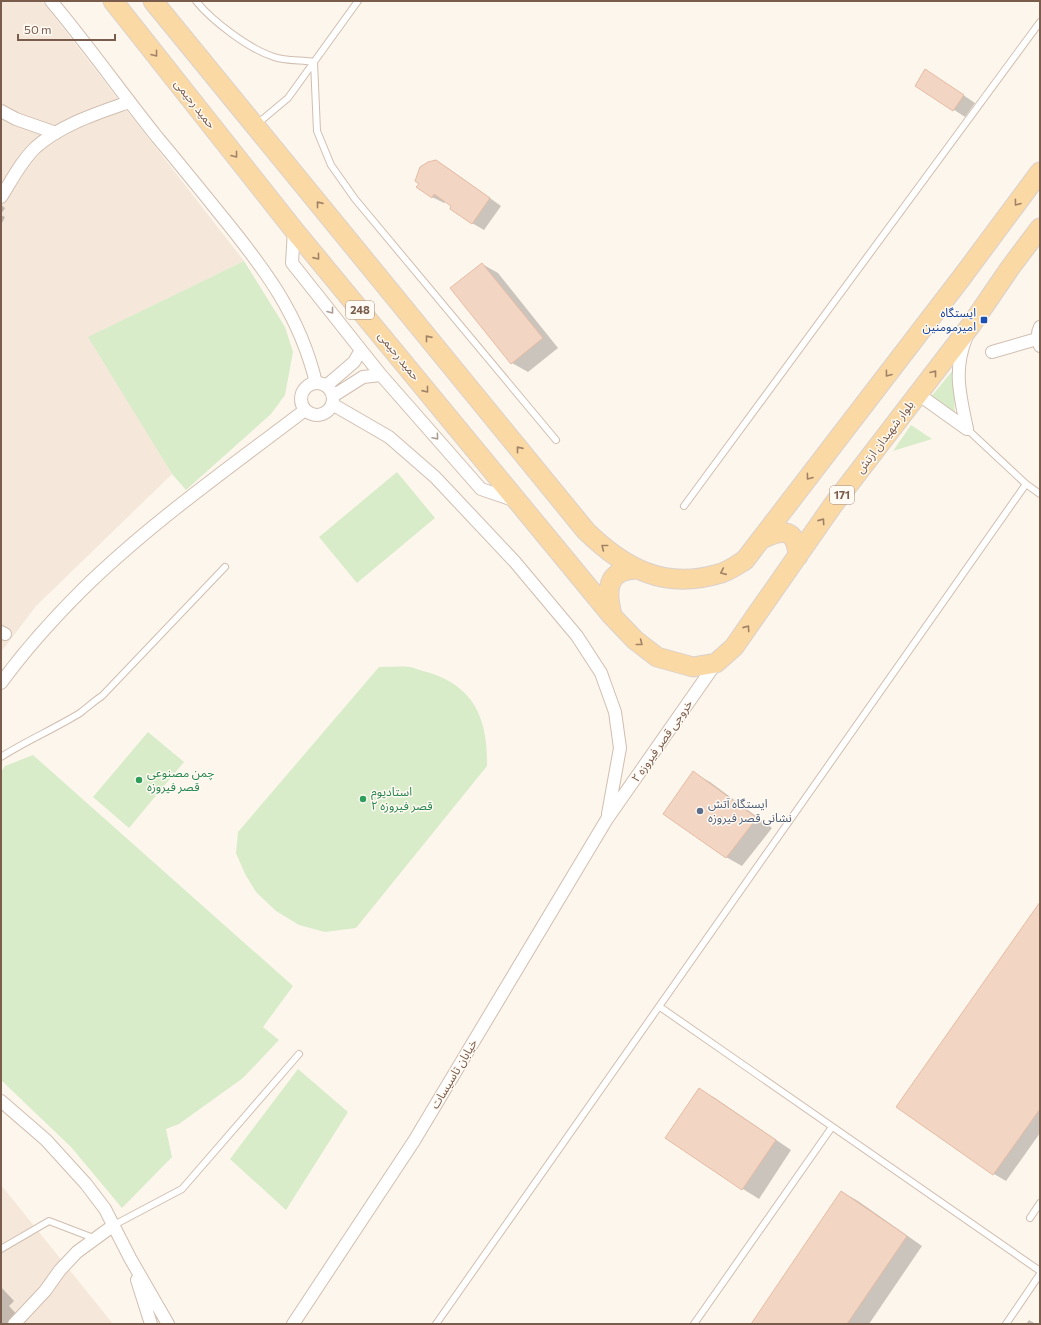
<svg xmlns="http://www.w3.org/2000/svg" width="1041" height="1325" font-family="Commissioner,'Noto Sans Arabic',sans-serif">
<rect width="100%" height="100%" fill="#fdf6ec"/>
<path fill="#f5e8da" d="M1,1H42L244,261L89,337L172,474L36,606L1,652Z
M1,1185L113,1324H1Z"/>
<path fill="#d8ecc9" d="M244,261L285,327L293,352L285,395L271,414L186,490L172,474L88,337Z
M953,370L955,416L930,398Z
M911,425L932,439L893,451Z
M397,472L435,518L357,583L319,537Z
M379,667C389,667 400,666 410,667C415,668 421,671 427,672C475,686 488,720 487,766L356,928L325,932L299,925L276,911L256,892L245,874L236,853L238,832Z
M148,732L184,762L129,828L93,797Z
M33,755L293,986L263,1027L279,1040L243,1078L179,1124L166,1129L172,1157L122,1208L71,1147L1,1080V772L5,766Z
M298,1069L348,1112L286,1210L230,1159Z"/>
<path fill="#0003" d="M938,78L975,103L965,117L916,85Z
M436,161L448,168L501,206L484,230L472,223L446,201L444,203L432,197L420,184Z
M1,205L5,208L1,214Z
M1,215L5,217L1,225Z
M482,264L498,273L558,348L528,372L512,363Z
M694,773L710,782L772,828L742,866L726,857Z
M1040,904V1133L1006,1181L994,1174L897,1106Z
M699,1089L715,1098L791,1150L759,1199L743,1189L666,1138Z
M842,1192L858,1201L922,1246L869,1324H752Z
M1,1287L14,1301L9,1306L21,1319V1324H1Z
M1029,1320L1036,1324H1026Z"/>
<path fill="#f3d5c3" stroke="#e6bba3" d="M925,69L964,95L953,111L915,86Z
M436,160L490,198L472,224L450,209L451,206L434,194L432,198L416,187L419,184L415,181L420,167L428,162Z
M482,263L543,338L511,364L450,288Z
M693,771L757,818L726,858L663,814Z
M1040,902V1109L993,1175L896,1107Z
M699,1088L776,1140L742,1190L665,1138Z
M841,1191L907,1236L847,1324H751Z"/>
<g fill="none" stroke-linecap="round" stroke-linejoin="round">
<defs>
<path id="lane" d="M196,1C212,21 249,49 274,57C285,61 302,60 314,62L317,131L331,165L355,199L556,440
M257,124L288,98L358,1
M967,429L1026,484L1040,494
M684,506L1040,22
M1,757C26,741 54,729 80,713C87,708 94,701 102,696L225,567
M660,1007L1040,1271
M1030,1218L1040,1203
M114,1225L182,1189L299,1054
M1,1249L49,1221L96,1239
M436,1324L1026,484
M694,1324L832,1127
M1006,1324L1040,1274"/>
<path id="street" d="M51,1C88,45 121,92 157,137C178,162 199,188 220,214C264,268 300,315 316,383
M1,111L16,119L56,133
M1,197C12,180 21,161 36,147C62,124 98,113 129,102
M294,230L292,263L361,350L354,362L326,386
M1040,327C1037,333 1037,339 1040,346
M966,338C953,371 960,395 967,429
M361,350L381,375
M992,352L1037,339
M301 399a16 16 0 1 1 32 0a16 16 0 1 1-32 0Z
M918,394L967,429
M333,396L363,377L381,375L481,489L516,501
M332,404L389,437L435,477L515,562L577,636L601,673L615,712L620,748L608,814
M1,632L5,634
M1,683C25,650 52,620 81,591C149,524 229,468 305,410
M1,1101L46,1140L86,1184L105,1209L130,1258L168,1324
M137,1280L151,1324
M14,1324L45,1291L60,1270L77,1252L114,1225
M293,1324L414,1141L607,819L716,663"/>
<path id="primary" d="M113,1L294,230L612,616L635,640L657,657L693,667L716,663L734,647L833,505L971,325L1010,268L1040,228
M153,1L586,531C624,568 664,590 718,574C728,572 737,565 745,560L962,277L1040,172
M762,539C783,529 796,528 798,556
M612,615C606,591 606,570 636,569"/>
</defs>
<use href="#lane" stroke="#d1beb0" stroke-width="8"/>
<use href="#street" stroke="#d1beb0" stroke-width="14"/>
<use href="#primary" stroke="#dad1cd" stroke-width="21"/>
<use href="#lane" stroke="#fff" stroke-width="6"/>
<use href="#street" stroke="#fff" stroke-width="12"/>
<use href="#primary" stroke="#fbd9a5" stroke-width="19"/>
</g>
<defs><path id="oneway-chevron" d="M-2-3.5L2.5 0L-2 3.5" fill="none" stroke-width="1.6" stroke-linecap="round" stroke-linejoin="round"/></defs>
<g stroke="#a18267">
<use href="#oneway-chevron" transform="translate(155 54) rotate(52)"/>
<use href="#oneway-chevron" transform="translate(235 155) rotate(52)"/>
<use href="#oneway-chevron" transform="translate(1017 203) rotate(127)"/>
<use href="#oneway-chevron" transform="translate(319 204) rotate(-129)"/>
<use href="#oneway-chevron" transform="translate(317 257) rotate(51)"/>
<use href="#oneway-chevron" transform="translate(428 338) rotate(-129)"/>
<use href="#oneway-chevron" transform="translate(934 373) rotate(-52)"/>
<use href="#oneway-chevron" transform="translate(888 374) rotate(127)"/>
<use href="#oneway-chevron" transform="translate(426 390) rotate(51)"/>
<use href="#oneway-chevron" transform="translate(519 449) rotate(-129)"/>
<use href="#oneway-chevron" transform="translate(809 477) rotate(127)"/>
<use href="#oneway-chevron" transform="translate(822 521) rotate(-55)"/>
<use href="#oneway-chevron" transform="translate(604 547) rotate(-142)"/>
<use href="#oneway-chevron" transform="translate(723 572) rotate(156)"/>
<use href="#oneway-chevron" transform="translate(747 628) rotate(-55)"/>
<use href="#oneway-chevron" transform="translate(640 643) rotate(38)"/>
</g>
<g stroke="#af9d94">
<use href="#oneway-chevron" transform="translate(331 311) rotate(52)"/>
<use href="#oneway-chevron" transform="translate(436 437) rotate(49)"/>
</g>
<rect fill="#1a4fb4" stroke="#fffaf3" stroke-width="1.5" x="980" y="316" width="8" height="8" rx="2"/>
<g fill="#2e9e5b" stroke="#fffaf3" stroke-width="1.5">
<circle cx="139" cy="780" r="4"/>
<circle cx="363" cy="799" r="4"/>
</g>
<circle fill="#5c6f8a" stroke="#fffaf3" stroke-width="1.5" cx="700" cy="811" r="4"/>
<g text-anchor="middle" stroke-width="3" stroke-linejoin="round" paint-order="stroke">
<g fill="#fffaf3" stroke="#a28b7f" stroke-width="1">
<rect x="346" y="301" width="28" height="18" rx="3"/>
<rect x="830" y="486" width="24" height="18" rx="3"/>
</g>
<g font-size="11" font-weight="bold" fill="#7a5c4d">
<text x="360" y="314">248</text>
<text x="842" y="499">171</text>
</g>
<g font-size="12" fill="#7a5c4d" stroke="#fffaf3">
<text transform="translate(195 104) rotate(52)" y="4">حمید رحیمی</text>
<text transform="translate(399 356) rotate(51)" y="4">حمید رحیمی</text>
<text transform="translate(885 437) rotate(-53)" y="4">بلوار شهیدان ارتش</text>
<text transform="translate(662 741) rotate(-55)" y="4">خروجی قصر فیروزه ۲</text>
<text transform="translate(454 1074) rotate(-59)" y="4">خیابان تاسیسات</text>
</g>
<g font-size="12" fill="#164399" stroke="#fffaf3" text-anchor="end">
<text x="976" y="317">ایستگاه<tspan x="976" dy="14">امیرمومنین</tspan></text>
</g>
<g font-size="12" fill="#27864d" stroke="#fffaf3" text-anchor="start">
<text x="147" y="777">چمن مصنوعی<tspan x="147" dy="14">قصر فیروزه</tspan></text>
<text x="371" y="796">استادیوم<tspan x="371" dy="14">قصر فیروزه ۲</tspan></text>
</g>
<g font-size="12" fill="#4e5e75" stroke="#fffaf3" text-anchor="start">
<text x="708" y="808">ایستگاه آتش<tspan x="708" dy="14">نشانی قصر فیروزه</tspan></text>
</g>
</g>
<rect width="1041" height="1325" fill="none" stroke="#7a5c4d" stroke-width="4"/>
<path d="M18 34v6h97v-6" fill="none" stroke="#7a5c4d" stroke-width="2"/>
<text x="24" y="34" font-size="12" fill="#7a5c4d" stroke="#fffaf3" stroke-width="3" paint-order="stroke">50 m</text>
</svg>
